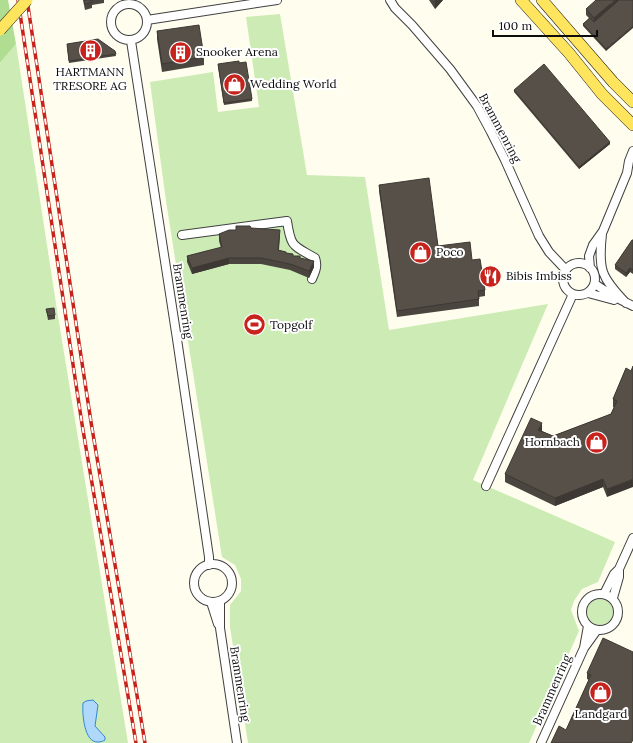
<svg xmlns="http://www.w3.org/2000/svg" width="633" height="743" font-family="Lora,serif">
<rect width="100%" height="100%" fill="#fffdee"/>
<path fill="#cdecb5" d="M280,14L307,175L365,177L389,330L548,304L473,480L615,542L598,582L582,589L574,601L571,610L579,631L529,743H248L230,627V605L241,591V579L235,565L222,557L221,551L166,201L150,82L213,72L218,112L259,107L246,17Z
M16,44L57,310L128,743H0V63Z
M587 612a13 13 0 1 1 26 0a13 13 0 1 1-26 0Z"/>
<path fill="#afde93" d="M0,0H8L16,44L0,63Z"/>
<path fill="#afd8fa" stroke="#3187d6" d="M93,700L98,705L95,726L105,737V740C103,741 101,742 98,742C84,743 82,713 83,703L86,701Z"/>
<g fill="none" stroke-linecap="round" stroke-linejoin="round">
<defs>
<path id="minor" d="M390,0L395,8L412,25L450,69L477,106L491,132L505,160L539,236L549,252L566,270
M111 22a18 18 0 1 1 36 0a18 18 0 1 1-36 0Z
M147,20L277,0
M131,41L177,339L209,557V565
M602,234C598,270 601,277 626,303
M182,235L287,221C291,248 293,245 315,258C318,266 315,272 312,279
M563 279a16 16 0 1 1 32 0a16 16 0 1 1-32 0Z
M590,268L589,256L593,245L603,231L627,173L629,161L633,151
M595,284L613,296L633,306
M588,293L614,300
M486,486L573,294
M194 583a19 19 0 1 1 38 0a19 19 0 1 1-38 0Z
M582 612a18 18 0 1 1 36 0a18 18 0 1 1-36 0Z
M604,594L614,574L619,569
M613,598L619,577V569L633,538
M220,601V628L237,743
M211,602L218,624
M584,648L597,630
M541,743L584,648L588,626"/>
<path id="major" d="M521,0L569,53L602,94L633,125
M542,0L613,82L633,102"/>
</defs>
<use href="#minor" stroke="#404040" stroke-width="10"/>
<use href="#major" stroke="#1e1e1e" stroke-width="12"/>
<use href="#minor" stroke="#fff" stroke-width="8"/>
<use href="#major" stroke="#ffe55e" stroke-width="11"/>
<defs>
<path id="rail" d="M18,0L82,424L136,743
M27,0L91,422L145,743"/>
</defs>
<use href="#rail" stroke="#c7221c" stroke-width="3.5"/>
<use href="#rail" stroke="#fff" stroke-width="2" stroke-dasharray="6" stroke-linecap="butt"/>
<defs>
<path id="major-bridge" d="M0,30L27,0"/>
</defs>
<use href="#major-bridge" stroke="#1e1e1e" stroke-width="12" stroke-linecap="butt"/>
<use href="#major-bridge" stroke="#ffe55e" stroke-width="11"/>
</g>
<path fill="#4b453f" d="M83,0H104V3L92,5V8L85,10Z
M429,0H443L435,9Z
M633,0L606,51L583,26V24L589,18L586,15V9Z
M157,31L204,57V65L162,72L157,39Z
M67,46L115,51L116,56L69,63Z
M218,66L252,99V101L224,105Z
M514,90L610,144L579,169L514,92Z
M379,185L438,246L472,260L485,290V296L479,297V306L397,317L379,191Z
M251,228L280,236L279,250L293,256L300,258L314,267L309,278L290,270L261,264H229L192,274L187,262V256L221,248L219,241V234Z
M633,240V274L630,272L626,277L615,269V265Z
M46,309L55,315V319L48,320Z
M626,368L607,497L603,487L555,506L505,482V474L542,431L553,436L611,414L614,407H613V399Z
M633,652L566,730L589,680L587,679V673Z"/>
<path fill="#3d3833" d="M436,0H443L435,9V1Z
M615,0H618V3L594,24V18Z
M633,26V28L606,51V49Z
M610,142V144L579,169V167Z
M229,258V264L192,274V268Z
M314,261V267L309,278V271Z
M630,268V272L626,277V273Z
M542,423V431L538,438V430Z
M603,479V487L555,506V498Z
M633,479V487L607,497V489Z"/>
<path fill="#575049" stroke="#3d3833" d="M84,0H92V2L85,4Z
M596,0H615L594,18L586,9Z
M618,0H633V26L606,49L583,24L590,18L594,22L618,1Z
M199,25L204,57L162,64L157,31Z
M98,39L115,51L116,54L69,61L67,44Z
M239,61V63L246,62L252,99L224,103L218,64Z
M544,64L610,142L579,167L514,90Z
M429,178L438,246L470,242L472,260L480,259L485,290L478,291L479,299L397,311L379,185Z
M236,226H250L251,228L280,230L278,250L286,252V253L293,254V256H300V258L314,261L309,271L290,264L261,258H229L192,268L187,256L222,247L219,234L229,230H236Z
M632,240H633V270L630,268L626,273L615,265Z
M54,308L55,315L48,316L46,309Z
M633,366V479L607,489L603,479L555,498L505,474L531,418L542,423L538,430L553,436L611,414L617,401L613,399L626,368L631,371Z
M603,638L633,652V740L631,743H551L559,726L566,730L591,675L587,673Z"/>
<defs>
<symbol id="building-disc" viewBox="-11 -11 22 22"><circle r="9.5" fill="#c7221c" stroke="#fff"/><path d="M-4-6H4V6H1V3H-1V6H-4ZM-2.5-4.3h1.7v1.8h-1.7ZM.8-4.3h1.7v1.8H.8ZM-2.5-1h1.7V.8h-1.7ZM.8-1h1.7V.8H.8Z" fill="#fff"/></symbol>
<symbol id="shop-disc" viewBox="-11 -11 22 22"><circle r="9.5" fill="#c7221c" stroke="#fff"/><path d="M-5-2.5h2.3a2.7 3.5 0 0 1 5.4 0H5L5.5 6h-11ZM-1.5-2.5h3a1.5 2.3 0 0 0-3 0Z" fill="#fff"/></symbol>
<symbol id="restaurant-disc" viewBox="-11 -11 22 22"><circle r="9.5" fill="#c7221c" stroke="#fff"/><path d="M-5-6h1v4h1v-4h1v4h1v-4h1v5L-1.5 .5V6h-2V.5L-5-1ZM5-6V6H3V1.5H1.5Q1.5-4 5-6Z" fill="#fff"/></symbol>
<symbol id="stadium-disc" viewBox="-11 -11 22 22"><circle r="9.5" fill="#c7221c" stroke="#fff"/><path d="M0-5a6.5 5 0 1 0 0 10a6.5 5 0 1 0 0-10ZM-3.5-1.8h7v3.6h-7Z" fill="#fff"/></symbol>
</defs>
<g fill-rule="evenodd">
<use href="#building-disc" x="78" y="38" width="25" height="25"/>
<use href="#building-disc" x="168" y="40" width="25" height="25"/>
<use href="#shop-disc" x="222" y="72" width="25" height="25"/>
<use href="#shop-disc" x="408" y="240" width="25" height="25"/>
<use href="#restaurant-disc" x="478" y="264" width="25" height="25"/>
<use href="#stadium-disc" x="242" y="312" width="25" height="25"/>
<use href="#shop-disc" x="584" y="430" width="25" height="25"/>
<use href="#shop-disc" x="588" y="680" width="25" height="25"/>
</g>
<g text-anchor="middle" stroke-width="4" stroke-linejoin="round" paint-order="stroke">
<g font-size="12" fill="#0d0d0d" stroke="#fff" text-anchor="start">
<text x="196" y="56">Snooker Arena</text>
<text x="90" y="76" text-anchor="middle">HARTMANN<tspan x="90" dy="14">TRESORE AG</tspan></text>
<text x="250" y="88">Wedding World</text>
<text x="436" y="256">Poco</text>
<text x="506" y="280">Bibis Imbiss</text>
<text x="270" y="329">Topgolf</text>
<text x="580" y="446" text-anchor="end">Hornbach</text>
<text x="601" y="718" text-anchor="middle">Landgard</text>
</g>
<g font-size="12" fill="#0d0d0d" stroke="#fff">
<text transform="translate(500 128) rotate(62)" y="4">Brammenring</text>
<text transform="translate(183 301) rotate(81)" y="4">Brammenring</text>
<text transform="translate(240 684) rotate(81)" y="4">Brammenring</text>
<text transform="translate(552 690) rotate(-66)" y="4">Brammenring</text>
</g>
</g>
<path d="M493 30v6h104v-6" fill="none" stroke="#0d0d0d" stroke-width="2"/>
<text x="499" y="30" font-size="12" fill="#0d0d0d" stroke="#ffffff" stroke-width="3" paint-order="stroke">100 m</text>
</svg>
